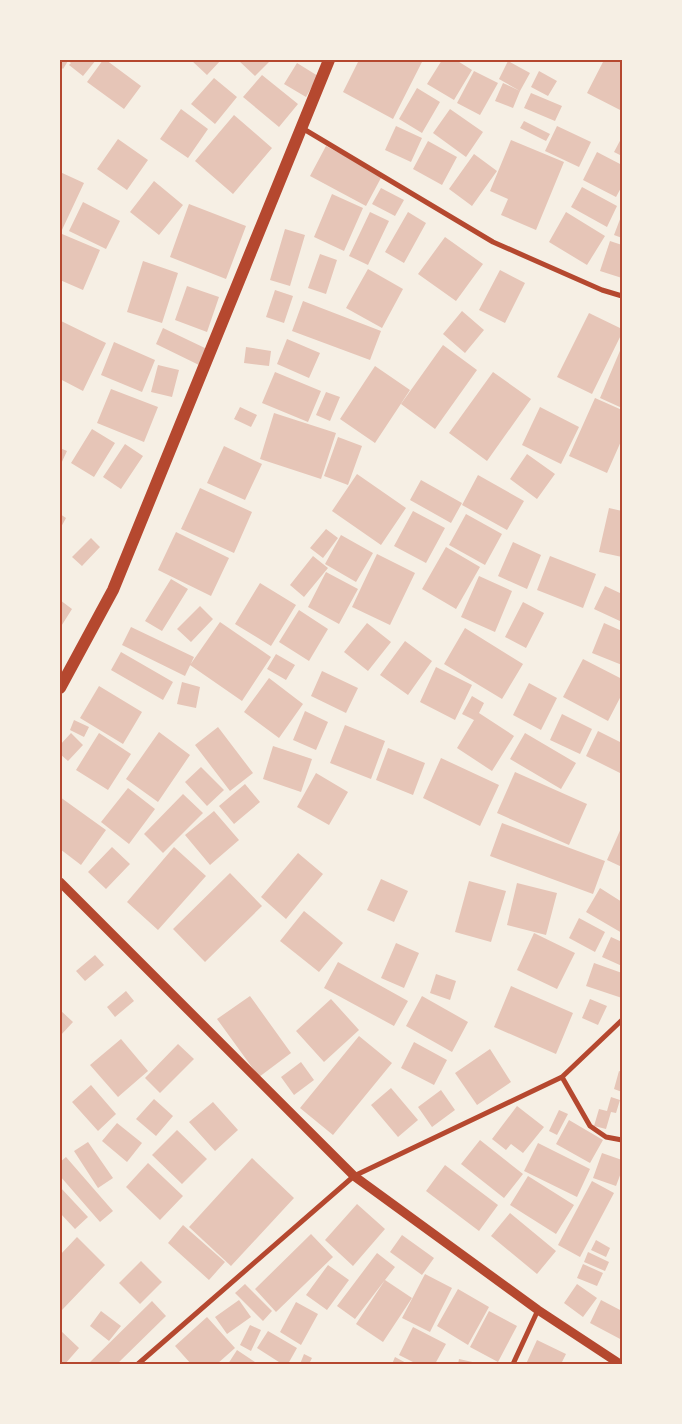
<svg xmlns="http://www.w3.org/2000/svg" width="682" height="1424" font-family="Ubuntu,sans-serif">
<rect width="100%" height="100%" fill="#f6efe4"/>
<path fill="#e6c5b7" d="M60,60H96L83,76L69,65L71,63L68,61L63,69L60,66Z
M103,60H106L141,86L124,109L87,82Z
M191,60H221L207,75Z
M238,60H271L255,76Z
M359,60H423L393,119L343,92Z
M442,60H456L472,70L454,100L427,84Z
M604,60H622V111L587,93Z
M508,61L530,73L520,91L499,79Z
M297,63L318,76L306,97L284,84Z
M474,71L498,83L480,115L457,103Z
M539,71L557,81L548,96L531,87Z
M262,75L298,104L279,127L243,97Z
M214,78L237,97L215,124L191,104Z
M503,83L520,91L513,108L495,101Z
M417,88L440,102L422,133L399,119Z
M531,93L562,106L555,121L524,108Z
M181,109L208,129L188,158L160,139Z
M450,109L483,132L466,157L433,133Z
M234,115L272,148L233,194L195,161Z
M524,121L550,134L546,141L520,128Z
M396,126L422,138L411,162L385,150Z
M557,126L591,142L579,167L545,151Z
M622,137V156L614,152Z
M118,139L148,160L127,190L97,169Z
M511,140L564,162L536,230L501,215L508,199L490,191Z
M428,141L457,157L442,185L413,169Z
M326,146L382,176L366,206L310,176Z
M597,152L622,165V186L616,197L583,180Z
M474,154L497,171L472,206L449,189Z
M60,172L84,183L61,232L60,231Z
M154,181L183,205L159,235L130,212Z
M582,187L617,206L607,227L571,207Z
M381,188L404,200L395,216L372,204Z
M332,194L363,208L344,251L314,237Z
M83,202L120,221L106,249L69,231Z
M189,204L246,226L226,279L170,257Z
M370,212L389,221L368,265L349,256Z
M408,212L426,223L404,263L385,252Z
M566,212L605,236L587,265L549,242Z
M622,214V238L614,235Z
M285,229L305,235L290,286L270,280Z
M62,234L100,250L83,290L60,280V239Z
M445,237L483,264L456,301L418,274Z
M610,241L622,245V278L600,271Z
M320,254L337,260L326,294L308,288Z
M143,261L178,273L162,323L127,312Z
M368,269L403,289L382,328L346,308Z
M500,270L525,283L505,323L479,310Z
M187,286L219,297L207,332L175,320Z
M275,290L293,296L284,323L266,317Z
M303,301L381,331L370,360L292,331Z
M462,311L484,330L465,353L443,334Z
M589,313L622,329V333L592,394L557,377Z
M61,321L106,343L83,391L60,379V324Z
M163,328L207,349L199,365L156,344Z
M287,339L320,353L309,378L277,364Z
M114,342L155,360L142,392L101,375Z
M443,345L477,370L435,429L401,404Z
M622,346V408L600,398Z
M246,347L271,351L269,366L244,363Z
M158,365L179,370L172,397L151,392Z
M375,366L410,390L375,443L340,419Z
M275,372L321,391L308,422L262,403Z
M493,372L531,399L487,461L449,433Z
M111,389L158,407L144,442L97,423Z
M326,392L340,397L330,421L316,415Z
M595,398L622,410V439L607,473L569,456Z
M240,407L257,415L251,427L234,419Z
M540,407L579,427L561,464L522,445Z
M274,413L336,433L321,479L260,459Z
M92,429L115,443L94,477L71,463Z
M338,437L362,446L348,485L324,476Z
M125,444L143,456L121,489L103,477Z
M224,446L262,464L245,500L207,483Z
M60,448L67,451L60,466Z
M527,454L555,474L537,499L510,479Z
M357,474L406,508L381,545L332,511Z
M478,475L524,501L507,530L462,505Z
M421,480L462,503L451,523L410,500Z
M200,488L252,512L234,553L181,529Z
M609,508L622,511V557L599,552Z
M413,511L445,528L426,563L394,546Z
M60,514L66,518L60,529Z
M466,514L502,534L485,565L449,545Z
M326,529L338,538L323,558L310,548Z
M176,532L229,558L211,596L158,570Z
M341,535L373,553L356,582L325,564Z
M91,538L100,547L82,566L72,557Z
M513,542L541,555L527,589L498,576Z
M446,547L480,567L456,609L422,589Z
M377,554L415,573L390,625L352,607Z
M313,556L328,568L304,597L290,585Z
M550,556L596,574L583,608L537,590Z
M326,572L358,589L339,624L308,607Z
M479,576L512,591L495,632L461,617Z
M171,579L188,589L162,631L145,621Z
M260,583L296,605L271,646L235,624Z
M605,586L622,594V622L594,609Z
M60,600L72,609L60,628Z
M523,602L544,613L526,648L505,637Z
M200,606L213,619L191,642L177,629Z
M299,610L328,629L309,661L279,642Z
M220,622L271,657L242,701L190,665Z
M367,623L391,642L368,671L344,652Z
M604,623L622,631V665L592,653Z
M131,627L194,657L185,676L122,645Z
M465,628L523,664L502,699L444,664Z
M405,641L432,661L408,695L380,675Z
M121,652L173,682L163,700L111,670Z
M276,654L295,665L286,680L267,669Z
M583,659L622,679V694L608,721L563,697Z
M436,667L472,685L455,720L420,702Z
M322,671L358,688L346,713L311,696Z
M269,678L303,704L279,738L244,712Z
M182,682L200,687L196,708L177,704Z
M529,683L557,698L541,730L513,715Z
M99,686L142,712L123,744L80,718Z
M472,696L484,703L479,713L514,736L492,771L457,748L474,720L462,714Z
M305,711L328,722L316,750L293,740Z
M562,714L592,729L580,754L550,740Z
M74,720L89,727L84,737L70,730Z
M345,725L385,741L371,779L330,763Z
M218,727L253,773L230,791L195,745Z
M598,731L622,743V770L620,773L586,756Z
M159,732L190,755L158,802L126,779Z
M71,733L83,745L68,761L60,754V745Z
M99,733L131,754L108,790L76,770Z
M525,733L576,763L561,789L510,759Z
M273,746L312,759L301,792L263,779Z
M388,748L425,763L413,795L376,780Z
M441,758L499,785L480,826L423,798Z
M201,767L224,790L207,806L185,782Z
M515,772L587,804L569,845L497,813Z
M316,773L348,792L329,825L297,807Z
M245,784L260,802L234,824L219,806Z
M128,788L155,809L129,844L101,822Z
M183,794L203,813L163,853L144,834Z
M60,797L106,830L81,865L60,849Z
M214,811L239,840L210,865L185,835Z
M502,823L605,861L593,894L490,856Z
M622,826V867L607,860Z
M112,847L130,864L106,889L88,872Z
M174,847L206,876L158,930L127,902Z
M298,853L323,874L286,919L261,897Z
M230,873L262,906L205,962L173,929Z
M381,879L408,891L394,922L367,910Z
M469,881L506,891L491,942L455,932Z
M517,883L557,893L546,935L507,925Z
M600,888L622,902V933L586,912Z
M304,911L343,943L319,972L280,941Z
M579,918L605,932L595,952L569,938Z
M534,933L575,953L557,989L517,970Z
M611,937L622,942V966L602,957Z
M396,943L419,953L404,988L381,978Z
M95,955L104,965L85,981L76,971Z
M338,962L408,1001L394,1026L324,988Z
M594,963L622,973V998L586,986Z
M436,974L456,981L450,1000L430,993Z
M511,986L573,1013L556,1054L494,1027Z
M126,991L134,1001L115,1017L107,1007Z
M250,996L291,1053L259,1077L217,1019Z
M422,996L468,1022L452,1052L406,1026Z
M331,999L359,1030L324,1062L296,1031Z
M590,999L607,1006L598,1025L582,1018Z
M60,1010L73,1022L60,1036Z
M359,1036L392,1063L333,1135L300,1108Z
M121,1039L148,1071L118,1097L90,1065Z
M414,1042L447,1060L434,1085L401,1068Z
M178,1044L194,1059L160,1093L145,1078Z
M490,1049L511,1082L477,1105L455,1073Z
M301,1062L314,1080L294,1095L281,1077Z
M619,1071L622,1072V1092L614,1089Z
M91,1085L116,1114L98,1131L72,1102Z
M391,1088L418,1120L398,1137L371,1105Z
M441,1090L455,1110L432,1127L418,1107Z
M611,1097L620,1100L616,1113L611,1112L606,1129L594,1126L599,1109L607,1111Z
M154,1099L173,1116L156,1136L136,1119Z
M213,1102L238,1130L215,1151L189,1122Z
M517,1106L544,1127L523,1153L511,1144L506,1150L492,1139Z
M559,1110L568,1114L557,1135L549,1131Z
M569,1120L603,1140L590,1163L556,1144Z
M117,1123L142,1143L127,1162L102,1141Z
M177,1130L207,1159L182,1184L152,1155Z
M480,1140L523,1174L504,1198L461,1164Z
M88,1142L113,1178L98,1188L74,1151Z
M538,1143L590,1169L577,1197L524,1171Z
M602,1153L622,1160V1170L616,1186L593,1178Z
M66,1157L113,1211L100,1222L60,1176V1162Z
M252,1158L294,1198L231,1266L189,1227Z
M148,1163L183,1196L160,1220L126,1187Z
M445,1165L498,1205L479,1231L426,1191Z
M528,1176L574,1205L556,1234L510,1205Z
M592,1181L614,1193L580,1257L558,1245Z
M60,1187L88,1217L75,1229L60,1213Z
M357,1204L385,1229L353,1266L325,1240Z
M510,1213L556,1251L537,1274L491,1236Z
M183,1225L225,1262L209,1280L168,1243Z
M311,1234L333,1257L276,1312L255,1289Z
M402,1235L434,1258L422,1275L390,1252Z
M77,1237L105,1265L62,1310L60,1308V1255Z
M596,1240L610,1248L606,1257L591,1250Z
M588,1252L609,1262L605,1271L584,1262Z
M377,1253L395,1267L355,1319L337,1306Z
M141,1261L162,1282L140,1304L119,1283Z
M583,1264L603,1273L597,1286L577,1278Z
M328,1265L349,1280L327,1310L306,1295Z
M425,1274L452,1288L430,1332L402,1318Z
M385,1280L412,1298L383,1342L356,1324Z
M245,1284L272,1311L263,1321L235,1293Z
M577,1284L597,1298L583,1317L564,1303Z
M458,1289L489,1307L468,1345L437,1326Z
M239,1300L251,1317L227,1334L215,1317Z
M601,1300L622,1311V1340L590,1323Z
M152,1301L166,1316L117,1364H88Z
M296,1302L318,1314L301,1345L280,1332Z
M101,1311L121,1326L109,1341L90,1326Z
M489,1311L517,1326L498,1362L470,1347Z
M207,1317L235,1348L217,1364H191L175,1346Z
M250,1325L261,1330L251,1351L240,1345Z
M413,1327L446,1344L435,1364H417L399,1355Z
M60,1330L79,1348L65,1364H60Z
M268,1331L297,1348L288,1364H282L257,1348Z
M537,1340L566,1354L561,1364H526Z
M237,1350L255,1362L254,1364H228Z
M304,1354L312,1358L309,1364H300Z
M395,1357L408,1364H392Z
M459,1359L477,1363V1364H458Z"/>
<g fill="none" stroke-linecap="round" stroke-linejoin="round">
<path stroke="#b5482f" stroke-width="5" d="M302,128L493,242L602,290L622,296
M562,1077L590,1126L606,1137L622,1140
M138,1364L354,1176L562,1077L622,1020
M513,1364L538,1310"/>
<path stroke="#b5482f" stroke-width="9" d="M60,882L354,1176L538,1310L620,1364"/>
<path stroke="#b5482f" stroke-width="12" d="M60,688L113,590L329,60"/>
</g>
<rect width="682" height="1424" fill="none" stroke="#f6efe4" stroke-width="122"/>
<rect x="61" y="61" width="560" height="1302" fill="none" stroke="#b5482f" stroke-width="2"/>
</svg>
